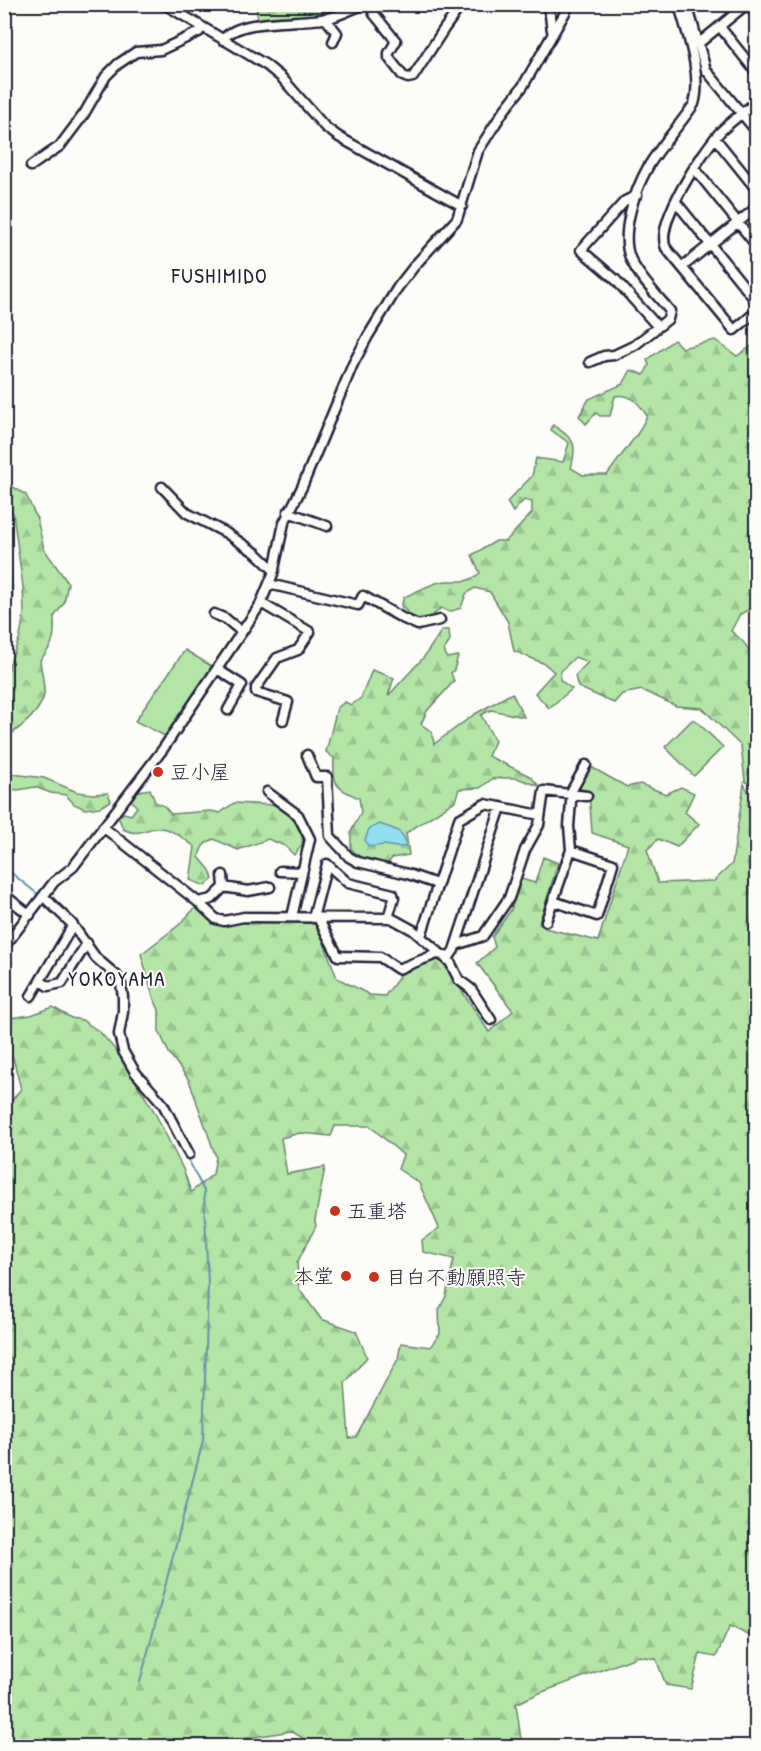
<svg xmlns="http://www.w3.org/2000/svg" width="761" height="1751" font-family="'Patrick Hand','Klee One',sans-serif">
<defs>
<pattern id="forest-firs" width="22" height="20" patternUnits="userSpaceOnUse" patternTransform="scale(1.5)"><rect width="22" height="20" fill="#b3e5a6"/><path d="M5 1l3.5 6h-7zM16 11l3.5 6h-7z" fill="#9ac490"/></pattern>
</defs>
<rect width="100%" height="100%" fill="#fdfcf7"/>
<filter id="ink" filterUnits="userSpaceOnUse"><feTurbulence type="fractalNoise" baseFrequency=".0167" numOctaves="2"/><feDisplacementMap in="SourceGraphic" scale="12" xChannelSelector="R" yChannelSelector="G"/><feConvolveMatrix kernelMatrix="1 2 1 2 8 2 1 2 1" color-interpolation-filters="sRGB"/></filter>
<g filter="url(#ink)">
<path fill="url(#forest-firs)" stroke="#6a8470" stroke-width="1.5" fill-rule="evenodd" d="M256,5H382L325,15L258,21Z
M674,340L682,348L715,340L737,356L756,343V606L740,614L731,631C761,654 745,659 756,687V787H754L745,781L741,746L702,708L676,706L642,690L622,694L614,703L578,687L575,676L588,662L575,657L561,671L560,680L572,689L549,708L535,693L554,672L545,664L514,651L508,622L490,592L475,588L466,594L461,608L449,612L441,608L429,619L416,621L401,606L404,597C416,592 428,585 440,582C458,578 463,587 480,573L472,555L496,541H506L532,513V502L524,500L513,512L507,502L532,476L536,458L563,462L569,443L551,430L553,425C574,440 578,442 571,468L583,475H607L638,433L647,416C639,403 631,393 615,396L610,416H600L596,413L586,424L579,416L589,399L623,384L631,370L644,375L649,365L647,360Z
M5,485H10L26,495L37,519L44,549L68,583L64,603L54,617C55,637 54,645 40,660C41,670 45,685 44,695C40,713 19,729 5,738V676L20,637L24,613L23,587L13,513L5,503Z
M442,630H449L450,641L444,650L447,658L458,656L454,670L451,673L454,681L427,711L421,724L432,732L434,744L475,714L512,693L524,717L491,710L481,715L495,741L488,756L530,776L539,786L517,778H503L492,779L480,788L459,789L455,801L406,833L409,855L392,858L387,865L359,858L351,848V832L361,812L359,798C334,787 333,785 334,758L326,752L337,708L345,702L351,705L361,698L372,670L394,678L388,696L424,657Z
M591,767L627,787L640,784L666,794L681,787L694,793L685,812L699,824L677,847L658,839L647,850L658,883L714,881L732,864L744,784L756,805V1639L730,1626L716,1657L700,1654L691,1689L666,1685L656,1659L639,1656L537,1694L516,1704L522,1746H316L291,1731L200,1746H5L4,1110L21,1089L13,1058L5,1051L4,1019L31,1015L53,1007L71,1018L82,1020L100,1032L118,1053L154,1111L183,1169L191,1192L213,1174L216,1157L189,1080L169,1053L159,1031V1010L153,996L141,954L179,925L197,906L216,923L246,921L316,922L337,978L370,995L385,996L402,973L432,959L443,962L489,1032L513,1011L477,963L495,947L492,937L511,910L521,879L535,883L543,857L558,863L539,924L545,928L598,941L628,845L592,833L589,791L578,788ZM335,1126H370L403,1155L398,1169L419,1183L439,1228L422,1240L423,1252L454,1259L446,1296L439,1310L440,1334L430,1347L401,1343L398,1359L356,1437L349,1438L345,1383L367,1357L356,1331L321,1319L299,1289L297,1263L316,1226L315,1220L325,1167L287,1174L281,1138L300,1133L331,1136Z
M5,773L44,778L77,792L93,794L108,793L111,801L100,807L85,809L74,804L66,795L51,793L35,787L18,790L5,788Z
M150,789L155,802L164,806L171,814L211,811L220,813L234,803L275,805L288,813L303,833L302,845L294,855L285,846L268,839L238,850L214,839C204,843 201,847 199,857L210,870L213,879L205,886L190,880L195,847C185,840 173,829 160,828C144,827 141,838 123,829L118,816L124,813L131,815L137,807L131,800L133,792Z"/>
<path fill="#b3e5a6" stroke="#6a8470" stroke-width="1.5" d="M185,650L213,667L167,737L135,721Z
M692,720H695L723,747L694,776L665,747Z"/>
<path fill="#91dff1" stroke="#6593a8" stroke-width="1.5" d="M5,514L8,534L13,597L5,610V592L6,590Z
M380,824C393,829 405,830 406,846C396,849 394,846 384,845C378,845 375,848 368,846L365,840L369,829Z"/>
<g fill="none" stroke-linecap="round" stroke-linejoin="round">
<path stroke="#6593a8" stroke-width="2" d="M4,867L40,896
M93,960L97,966L106,972
M118,1049L114,1029L119,1014
M140,1682L203,1441L208,1285L204,1191L187,1157"/>
<defs>
<path id="minor" d="M164,4L266,65L282,78L325,127L339,137L462,206
M370,4L374,14L396,41L389,53V58L403,76L408,78L413,77L444,29L462,4
M545,4C553,15 549,22 553,34
M687,4L706,70L756,131
M748,4L756,15
M325,18L337,33L333,42
M720,27L756,72
M223,40C238,17 302,24 328,18C342,15 354,7 368,4
M698,44L747,4
M756,102C744,112 731,121 720,132C703,151 654,224 666,248L734,330L756,312
M715,138L756,189
M31,166L60,146L84,114L106,76L118,64L136,52L161,50L199,32L202,27
M694,168L756,245
M637,195L625,201L581,250L615,279L658,327
M676,202L756,301
M682,267L756,208
M590,362L604,356L614,355L635,345L668,319L670,311C657,295 640,279 631,260C619,235 635,190 648,167C661,145 680,125 694,104C702,77 689,39 681,12V4
M162,487L187,513L226,533L256,553L274,570
M288,512L327,526
M269,584L358,605L363,596L402,618L418,625L440,620
M261,603L310,632L298,650L277,658L256,688V692L288,702L283,720
M214,614L226,619L242,632
M217,669L242,685L228,710
M307,755L316,777H327L330,836L349,857L358,862L408,874L437,884
M267,792L298,815L310,839L292,917
M103,827L198,902L216,919L224,921L244,917L391,918L413,930L450,962L459,980L471,989L491,1020
M280,871L302,872
M224,887L248,891L270,887
M4,895L30,915
M44,897L72,924L96,958L117,976L121,984L123,997V1012L119,1034L123,1051L135,1072L163,1104L189,1154
M553,901L597,916L613,864L571,850
M198,902L212,899L224,887L223,875
M313,918L327,864L348,883L393,894L394,898L388,918
M318,918L338,956L380,957L398,969L437,954L450,956L454,950L501,807
M546,921L571,850L569,826L572,790L586,765
M421,936L459,819L485,804L540,815
M456,945L483,936L509,898L525,850L539,825L544,791L587,796
M4,947L54,882L73,867L86,850L163,749L260,605L273,574L284,523L302,487L353,364L368,336L398,287L416,264L457,219L478,151L503,112L523,86L570,4
M40,981L48,986L62,983L87,943
M31,996L73,925"/>
</defs>
<use href="#minor" stroke="#22223b" stroke-width="13"/>
<use href="#minor" stroke="#fdfcf7" stroke-width="8"/>
</g>
</g>
<g fill="#c8321e" stroke="#fdfcf7" stroke-width="2">
<circle cx="158" cy="772" r="6"/>
<circle cx="335" cy="1211" r="6"/>
<circle cx="346" cy="1276" r="6"/>
<circle cx="374" cy="1277" r="6"/>
</g>
<g text-anchor="middle" stroke-width="4.5" stroke-linejoin="round" paint-order="stroke">
<g font-size="20" fill="#22223b" stroke="#fdfcf7" text-anchor="start">
<text x="170" y="779">豆小屋</text>
<text x="347" y="1218">五重塔</text>
<text x="334" y="1283" text-anchor="end">本堂</text>
<text x="386" y="1284">目白不動願照寺</text>
</g>
<g font-size="21" letter-spacing="1.5" fill="#22223b" stroke="#fdfcf7">
<text x="220" y="283">FUSHIMIDO</text>
<text x="117" y="986">YOKOYAMA</text>
</g>
</g>
<rect width="761" height="1751" fill="none" stroke="#fdfcf7" stroke-width="24"/>
<rect x="12" y="12" width="737" height="1727" fill="none" stroke="#22223b" stroke-width="2" filter="url(#ink)"/>
</svg>
